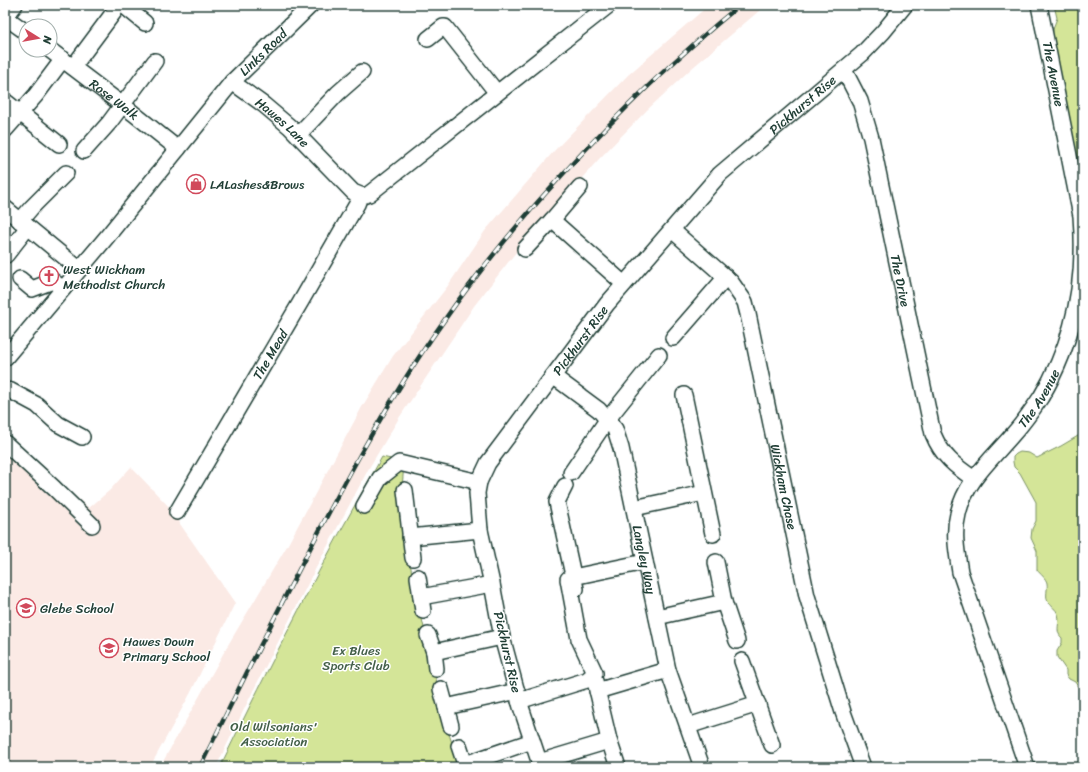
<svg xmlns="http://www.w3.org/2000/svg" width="1088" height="772" font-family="Sriracha,sans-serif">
<rect width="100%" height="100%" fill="#fff"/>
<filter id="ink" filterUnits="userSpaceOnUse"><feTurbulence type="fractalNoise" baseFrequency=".025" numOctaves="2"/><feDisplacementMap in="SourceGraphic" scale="8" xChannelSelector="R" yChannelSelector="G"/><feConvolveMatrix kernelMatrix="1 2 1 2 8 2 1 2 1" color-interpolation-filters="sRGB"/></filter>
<g filter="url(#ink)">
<path fill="#fbeae5" d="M709,5H766L692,68L647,110L599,159L520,247L474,306L399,418L369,468L318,564L253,691L216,767H160L228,645L287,546L362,407L393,356L447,287L485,231L554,151L628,75Z
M5,436L89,508L110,490L131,467L171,509L177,512L180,524L235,603L190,694L150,767H5Z"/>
<path fill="#d4e598" stroke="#7a9166" d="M1054,5H1083V182L1080,165L1076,157L1069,130C1072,124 1070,121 1067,115L1053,50L1054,40L1052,35L1054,26L1057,18Z
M1083,433V690L1078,687L1075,682L1069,679L1066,675V670L1057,657V651L1062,643V638C1054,631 1061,623 1058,614C1056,609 1051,606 1048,602C1045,596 1048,589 1047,583C1046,578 1040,574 1037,570V551L1031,538L1032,529L1036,521V502L1020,473L1014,467L1013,462V457L1016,454L1020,452L1029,453L1037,458L1061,446Z
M382,457L404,462L401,504L413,581L449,734L460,767H220C271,662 324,558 382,457Z"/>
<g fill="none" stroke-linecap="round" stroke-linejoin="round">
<defs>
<g id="minor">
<path d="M123,5L145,23"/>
<path d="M5,17L26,32"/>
<path d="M5,17L15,5"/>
<path d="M428,39L443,27H445L497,93"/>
<path id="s1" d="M50,50L133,113L178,149"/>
<path d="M73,67L114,12L117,5"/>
<path id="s2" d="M844,70L860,101L871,138L933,434C942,456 955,466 974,479"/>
<path id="s3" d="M232,82L311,5"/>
<path d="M5,101L59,144"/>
<path d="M5,130L36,95L63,59"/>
<path d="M298,135L338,93L362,72"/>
<path d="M84,151L109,123L155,61"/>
<path d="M5,208L79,269"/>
<path d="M552,220L624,284"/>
<path d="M20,221L32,207L66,173"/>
<path id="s4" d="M672,230L731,282L745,302L748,314L807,596L843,712L863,767"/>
<path d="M525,249L552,220L580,187"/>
<path d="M6,255L28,227"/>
<path d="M20,279L32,289L53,281L63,289"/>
<path d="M673,338L726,277"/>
<path id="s5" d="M5,358L106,238L232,82L264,105L290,127L353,192L363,196L369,194L609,5"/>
<path id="s6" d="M553,376L599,410L615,429L621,448L668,670L702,767"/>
<path d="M5,390L11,391L37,405L58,424L82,437"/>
<path d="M684,395L713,534"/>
<path d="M5,443L54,488L92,525"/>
<path d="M571,473L607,420L659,355"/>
<path d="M565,486L557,502L576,589"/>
<path d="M405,490L413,558"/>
<path d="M364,506L380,478L399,463L479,482"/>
<path d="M634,508L704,493"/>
<path id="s7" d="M177,512L300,303L357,204L360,196"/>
<path d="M410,537L480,530"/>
<path d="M716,562L724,602L737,641"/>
<path d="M418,577L423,611"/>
<path d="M573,577L645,562"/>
<path d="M421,597L492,584"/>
<path d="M657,617L724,602"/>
<path d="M428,635L434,652L436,669"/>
<path d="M434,652L502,637"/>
<path d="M742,661L772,745"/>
<path d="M595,681L609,740L618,767"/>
<path d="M441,689L451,726"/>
<path d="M597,691L668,670"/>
<path d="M519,701L587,680L595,673L579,639L568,579"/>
<path d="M446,707L517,691"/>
<path d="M688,726L758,704"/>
<path d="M459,746L466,767"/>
<path d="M539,762L609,741"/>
<path d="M465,764L532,741"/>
<path id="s8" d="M541,767L521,707L502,637L492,584L480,530L477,493L479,482L488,463L607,304L720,174L862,54L883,32L905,5"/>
<path id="s9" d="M1027,767L960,572C957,553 953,533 958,514C965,481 993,458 1014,433C1024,422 1033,409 1041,397C1074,342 1086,279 1081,216L1039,5"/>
</g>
</defs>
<use href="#minor" stroke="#1f3d34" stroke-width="18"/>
<use href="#minor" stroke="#fff" stroke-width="15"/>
<defs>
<path id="rail" d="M200,767C229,708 259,648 289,589C336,498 383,406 443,322C479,270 519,222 562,175C618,113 675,58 740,5"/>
</defs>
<use href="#rail" stroke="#1f3d34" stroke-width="4.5"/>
<use href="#rail" stroke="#fff" stroke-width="3" stroke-dasharray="9" stroke-linecap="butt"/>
</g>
</g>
<defs>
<symbol id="shop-ring" viewBox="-11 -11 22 22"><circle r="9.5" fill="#fff" stroke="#d1495b" stroke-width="1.5"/><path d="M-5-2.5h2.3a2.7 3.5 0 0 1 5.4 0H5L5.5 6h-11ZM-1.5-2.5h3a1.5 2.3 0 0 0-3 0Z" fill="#d1495b"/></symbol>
<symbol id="church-ring" viewBox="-11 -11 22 22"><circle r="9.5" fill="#fff" stroke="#d1495b" stroke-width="1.5"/><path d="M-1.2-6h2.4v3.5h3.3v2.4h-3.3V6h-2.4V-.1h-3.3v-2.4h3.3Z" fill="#d1495b"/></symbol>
<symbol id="school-ring" viewBox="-11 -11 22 22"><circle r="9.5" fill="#fff" stroke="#d1495b" stroke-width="1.5"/><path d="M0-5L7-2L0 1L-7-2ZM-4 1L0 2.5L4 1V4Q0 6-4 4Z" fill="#d1495b"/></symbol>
</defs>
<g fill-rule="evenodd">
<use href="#shop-ring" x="185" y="173" width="22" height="22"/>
<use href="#church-ring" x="38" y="265" width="22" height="22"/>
<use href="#school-ring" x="15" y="597" width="22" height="22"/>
<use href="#school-ring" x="98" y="637" width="22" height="22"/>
</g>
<g text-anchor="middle" stroke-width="3" stroke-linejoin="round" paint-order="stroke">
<g font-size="13" fill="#1f3d34" stroke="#fff">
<text dy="5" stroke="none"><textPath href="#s3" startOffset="43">Links Road</textPath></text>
<text transform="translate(1054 74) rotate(79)" y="5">The Avenue</text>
<text dy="5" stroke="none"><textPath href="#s1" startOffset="81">Rose Walk</textPath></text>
<text dy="5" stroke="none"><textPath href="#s8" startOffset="793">Pickhurst Rise</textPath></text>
<text dy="5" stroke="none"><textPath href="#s5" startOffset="422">Hawes Lane</textPath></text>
<text dy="5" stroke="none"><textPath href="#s2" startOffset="219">The Drive</textPath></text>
<text dy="5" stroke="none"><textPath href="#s8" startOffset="468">Pickhurst Rise</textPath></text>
<text dy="5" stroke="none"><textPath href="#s7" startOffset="183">The Mead</textPath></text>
<text dy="5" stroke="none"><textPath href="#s9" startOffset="407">The Avenue</textPath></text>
<text dy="5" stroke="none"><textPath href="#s4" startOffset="292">Wickham Chase</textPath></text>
<text dy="5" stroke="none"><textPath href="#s6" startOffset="216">Langley Way</textPath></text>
<text transform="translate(508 652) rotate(77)" y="5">Pickhurst Rise</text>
</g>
<g font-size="13" fill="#1f3d34" stroke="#fff" text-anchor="start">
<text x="210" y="189">LALashes&amp;Brows</text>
<text x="63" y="274">West Wickham<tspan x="63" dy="15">Methodist Church</tspan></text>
<text x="40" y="613">Glebe School</text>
<text x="123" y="646">Hawes Down<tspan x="123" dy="15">Primary School</tspan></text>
</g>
<g font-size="13" fill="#435f48" stroke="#fff">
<text x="356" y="655">Ex Blues<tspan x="356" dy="15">Sports Club</tspan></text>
<text x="274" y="731">Old Wilsonians'<tspan x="274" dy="15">Association</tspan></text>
</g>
</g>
<rect width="1088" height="772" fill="none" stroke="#fff" stroke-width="20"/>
<rect x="10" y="10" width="1068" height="752" fill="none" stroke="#1f3d34" stroke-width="1.5" filter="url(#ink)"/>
<g transform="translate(38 38) rotate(101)"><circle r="19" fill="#ffffff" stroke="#a5b1ae"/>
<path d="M0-3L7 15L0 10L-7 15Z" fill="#d1495b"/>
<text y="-6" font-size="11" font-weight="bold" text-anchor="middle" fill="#1f3d34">N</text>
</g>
</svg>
